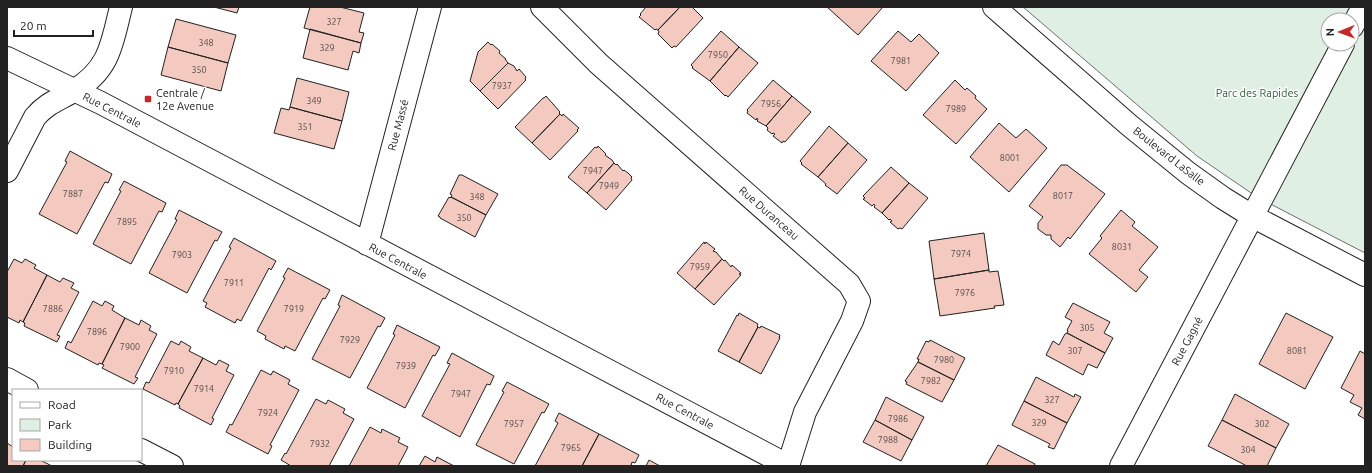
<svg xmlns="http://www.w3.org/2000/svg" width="1372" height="473" font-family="Ubuntu,sans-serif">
<rect width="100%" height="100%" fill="#fff"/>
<path fill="#e0efe3" stroke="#6f6f6f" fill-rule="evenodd" d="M1023,7H1365V253L1257,197L1197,156ZM1328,20H1352V44H1328Z"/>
<path fill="#f3c9c0" stroke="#222" d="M214,7H239L237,13Z
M310,7H340L364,13L359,32L364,33L361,43L304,28Z
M646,7H680L658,30L656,29L655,30L639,17L641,15L640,14Z
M680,7H692L703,18L676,47L674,46L672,48L658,34L659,32L658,30Z
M827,7H883L858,35Z
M176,19L236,35L228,63L168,47Z
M310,29L361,43L359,53L353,51L348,70L303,58Z
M721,31L739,47L710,81L692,68L693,67L691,65Z
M898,31L911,42L919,34L939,53L906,91L871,61Z
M488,42L491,45L492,44L500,51L499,53L506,59H505L508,63L480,91L470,81L478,52Z
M168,47L228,63L221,91L161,75Z
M739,47L758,63L728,97L726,95L725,96L710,81Z
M508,63L514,66L517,71L519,69L526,77L525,79L526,80L498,109L480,91Z
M297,78L349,92L342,121L290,107Z
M773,80L792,96L766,126L757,121L758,120L757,118L756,120L747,113L748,111L747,110Z
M955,80L965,90L967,88L976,96L975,98L987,109L956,144L923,115Z
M546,96L560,112L559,113L560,114L532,143L515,127L543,98H544Z
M792,96L811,112L785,142L783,141L782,143L773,136L775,134L773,133L772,134L767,130L768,128L766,126Z
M290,107L342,121L334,149L274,133L281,108L289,110Z
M560,114L562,116L563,114L579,128L577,130L578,131L550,160L532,143Z
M999,123L1016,138L1026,129L1047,148L1009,192L970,157Z
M829,126L848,143L818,177L801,164L802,163L800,161Z
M848,143L867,160L837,194L825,185L826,184L818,177Z
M598,146L606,154L605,155L612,160L614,163L587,193L568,177L595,147L597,148Z
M70,151L112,174L108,183L105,182L77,234L39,214L67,162L65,161Z
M614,163L616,165L617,164L623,171L624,170L628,173L632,177L631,178L632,180L606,210L587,193Z
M1061,165H1067L1105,194L1070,239L1068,237L1060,247L1051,239V235H1046L1038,229V223L1043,217L1029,206Z
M891,167L909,183L882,213L874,207L875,206L874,204L872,206L863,199L865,198L863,196Z
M459,175H462L498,194L486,215L451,197L452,195L450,194Z
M124,181L166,203L162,212L159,211L131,264L93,244L121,191L119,190Z
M909,183L928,198L902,229L900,228L898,229L890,222L892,221L890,219L889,220L882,213Z
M449,197L450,198L451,197L486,215L475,237L440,218V217L438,216Z
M179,210L222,232L217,241L215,240L187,293L149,273L177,220L175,219Z
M1121,210L1135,222L1132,226L1158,247L1139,270L1148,277L1136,292L1089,254L1102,238L1100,236Z
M984,233L989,270L934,279L929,241Z
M234,238L276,261L271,270L269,268L241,321L237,319L235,323L205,307L207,303L203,301L231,248L229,247Z
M704,242L705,244L706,242L715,249L713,251L716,252L722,259L695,289L677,273Z
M14,259L22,263L25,259L36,265L34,268L47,275L23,322L20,320L19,323L7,317V272Z
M722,259L724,261L725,260L731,267L732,265L741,273L739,274L741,275L714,305L695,289Z
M288,268L330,290L325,299L323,298L295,351L285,346L284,349L265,339L266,336L257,331L285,278L283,277Z
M989,270V272L998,271L1004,305L994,306L995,308L940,316L934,279Z
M47,275L60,282L63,278L74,283L71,288L79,292L57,335L60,336L57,342L24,326L25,323L23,322Z
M342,295L385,318L380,327L378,326L350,378L312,359L340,306L338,305Z
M93,301L102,306L105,301L114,306L112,310L125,318L102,364L99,363L98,365L65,348L68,341L71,343Z
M1073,303L1110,322L1104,333L1113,338L1105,353L1067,333L1068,331L1067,330L1072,321L1065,317Z
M739,313L758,324L757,326L758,327L739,362L718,351L737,315L738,316Z
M1286,313L1333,337L1305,389L1259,364Z
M125,318L139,325L141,320L151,326L149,330L157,334L135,377L138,378L134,384L102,368L104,365L102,364Z
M397,325L440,347L435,356L433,355L405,408L367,388L395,335L393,334Z
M761,326L780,335L779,338H780L761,374L739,362L758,327L760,328Z
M1067,333L1105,353L1097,368L1088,364L1083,375L1046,355L1053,341L1059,345L1065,334Z
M930,340L965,358L954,380L918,362L919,359H917L926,341L929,342Z
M171,341L179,345L181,341L191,347L189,351L203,358L178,404L176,403L175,405L143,389L146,382L149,383Z
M1360,351L1365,354V419L1358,415L1362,408L1350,402L1354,395L1341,388Z
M452,353L494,376L490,385L487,384L460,437L422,416L450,364L447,363Z
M203,358L216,365L219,360L229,365L226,371L234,375L212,418L214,419L211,425L179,408L180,406L178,404Z
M918,362L954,380L942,402L906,384L907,382L905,381Z
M261,370L271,375L273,371L290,380L288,384L299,390L270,445L272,446L268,454L226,432L230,424L232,425Z
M1036,377L1074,397L1075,394L1081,397L1067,423L1024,401Z
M507,382L549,404L544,413L542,412L514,464L476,445L504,392L502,391Z
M1235,394L1289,424L1276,448L1222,420Z
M886,397L924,417L912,440L875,420Z
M316,399L326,404L328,400L345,409L343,413L354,419L329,466H291L281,460L285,453L286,454Z
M1024,401L1067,423L1054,449L1048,447L1050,444L1012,425Z
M559,413L599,434L582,466H535L558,423L555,421Z
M875,420L912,440L901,461L863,442Z
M1222,420L1276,448L1267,466H1247L1208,446Z
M370,427L381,433L382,429L400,438L398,442L408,447L398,466H349Z
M599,434L639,455L635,463L632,462L631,466H582Z
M7,443L13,447V460H26L23,466H7Z
M998,445L1035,464L1034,466H986Z
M425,456L435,462L437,457L454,466H419Z
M26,460H40L52,466H23Z
M649,460L660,466H646Z"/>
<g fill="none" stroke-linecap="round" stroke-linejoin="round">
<defs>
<path id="minor" d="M542,7L599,64L849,284L859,301L852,321L805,412L788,466
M1352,27L1363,7
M7,58L101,103L789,466
M7,171L35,117C48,102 59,100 75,90C110,69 112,43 121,7
M367,244L430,7
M7,379L27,390
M141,450L172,466
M1121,466L1343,44"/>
<path id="major" d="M994,7L1129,125L1188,173L1223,198L1252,216L1365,275"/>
</defs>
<use href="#minor" stroke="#222" stroke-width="24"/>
<use href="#major" stroke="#222" stroke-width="24"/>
<use href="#minor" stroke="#fff" stroke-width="22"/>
<use href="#major" stroke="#fff" stroke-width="22"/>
</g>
<rect fill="#c62828" stroke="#fff" stroke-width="1.5" x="144" y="95" width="8" height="8" rx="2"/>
<g text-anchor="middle" stroke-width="3" stroke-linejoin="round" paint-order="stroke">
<g font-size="9" fill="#564c4a">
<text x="334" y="25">327</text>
<text x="206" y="46">348</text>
<text x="327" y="51">329</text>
<text x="718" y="58">7950</text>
<text x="901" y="64">7981</text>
<text x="199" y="73">350</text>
<text x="502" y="89">7937</text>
<text x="314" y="104">349</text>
<text x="771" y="107">7956</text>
<text x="956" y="112">7989</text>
<text x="305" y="130">351</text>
<text x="1010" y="161">8001</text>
<text x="593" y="174">7947</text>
<text x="609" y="189">7949</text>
<text x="73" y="197">7887</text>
<text x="1063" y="199">8017</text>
<text x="477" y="200">348</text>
<text x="464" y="221">350</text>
<text x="127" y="225">7895</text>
<text x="1122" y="250">8031</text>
<text x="961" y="257">7974</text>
<text x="182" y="258">7903</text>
<text x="700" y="270">7959</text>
<text x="234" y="286">7911</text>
<text x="965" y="296">7976</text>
<text x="53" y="312">7886</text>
<text x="294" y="312">7919</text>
<text x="1087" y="331">305</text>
<text x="97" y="335">7896</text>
<text x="350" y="343">7929</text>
<text x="130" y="350">7900</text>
<text x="1075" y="354">307</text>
<text x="1297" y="354">8081</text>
<text x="944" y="363">7980</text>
<text x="406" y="369">7939</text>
<text x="174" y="374">7910</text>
<text x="931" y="384">7982</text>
<text x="204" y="392">7914</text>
<text x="461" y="397">7947</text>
<text x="1052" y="403">327</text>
<text x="268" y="416">7924</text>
<text x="898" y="422">7986</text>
<text x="1039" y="426">329</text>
<text x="514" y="427">7957</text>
<text x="1262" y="427">302</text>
<text x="888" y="443">7988</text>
<text x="320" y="447">7932</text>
<text x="571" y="451">7965</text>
<text x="1248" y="453">304</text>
</g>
<g font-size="11" fill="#222" stroke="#fff" text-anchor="start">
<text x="156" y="97">Centrale /<tspan x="156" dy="13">12e Avenue</tspan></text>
</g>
<g font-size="11" fill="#2f5e38" stroke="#fff">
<text x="1257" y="97">Parc des Rapides</text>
</g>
<g font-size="11" fill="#222" stroke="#fff">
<text transform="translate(112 110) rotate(27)" y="4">Rue Centrale</text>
<text transform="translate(398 125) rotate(-75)" y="4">Rue Massé</text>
<text transform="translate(1169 156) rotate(38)" y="4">Boulevard LaSalle</text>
<text transform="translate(769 213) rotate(41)" y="4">Rue Duranceau</text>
<text transform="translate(398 261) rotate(28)" y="4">Rue Centrale</text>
<text transform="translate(1187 341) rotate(-62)" y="4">Rue Gagné</text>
<text transform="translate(685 411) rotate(28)" y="4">Rue Centrale</text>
</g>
</g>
<rect width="1372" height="473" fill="none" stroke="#222222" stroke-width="16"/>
<rect x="12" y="389" width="130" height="72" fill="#ffffff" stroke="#a7a7a7"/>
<rect x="20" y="402" width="20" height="6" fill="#ffffff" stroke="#a7a7a7"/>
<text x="48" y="409" font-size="12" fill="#222222">Road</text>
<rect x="20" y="419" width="20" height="12" fill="#e0efe3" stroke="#a7a7a7"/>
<text x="48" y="429" font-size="12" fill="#222222">Park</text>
<rect x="20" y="439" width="20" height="12" fill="#f3c9c0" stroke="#a7a7a7"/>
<text x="48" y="449" font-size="12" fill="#222222">Building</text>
<g transform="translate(1340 32) rotate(269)"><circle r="19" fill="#ffffff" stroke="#a7a7a7"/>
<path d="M0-3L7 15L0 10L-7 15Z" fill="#c62828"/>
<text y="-6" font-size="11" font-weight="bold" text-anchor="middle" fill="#222222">N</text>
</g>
<path d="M14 30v6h79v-6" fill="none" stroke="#222222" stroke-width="2"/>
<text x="20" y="30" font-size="12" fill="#222222" stroke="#ffffff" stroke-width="3" paint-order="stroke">20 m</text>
</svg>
